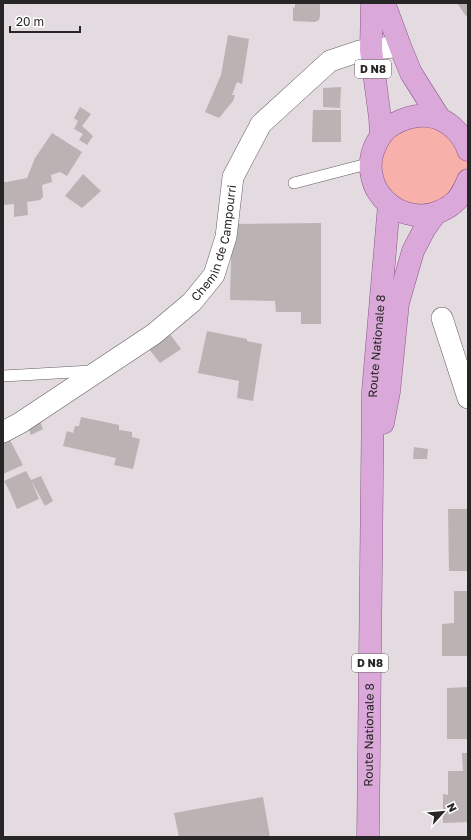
<svg xmlns="http://www.w3.org/2000/svg" width="471" height="840" font-family="'Golos Text',sans-serif">
<rect width="100%" height="100%" fill="#e3dbdf"/>
<path fill="#f8b0ab" d="M428,116L468,150V180L451,206L389,204L374,148Z"/>
<path fill="#bab2b3" d="M295,3H320V16L319,20L315,22L293,21V7L295,8Z
M457,3H468V15L466,16Z
M228,35L249,39L242,84L237,82L232,95H235L233,101L219,118L205,112L221,75Z
M341,87L340,108L323,107V88Z
M80,107L91,114L82,126L93,136L87,145L79,140L83,134L74,129L78,121L74,118Z
M313,110H341V142H312Z
M52,133L82,152L67,176L60,172L51,175L52,182L42,185L43,197L40,200L27,202L28,215L14,217V204L3,205V182H7L27,178L35,158Z
M83,174L101,191L82,208L65,196Z
M321,223V324H301V312H276L275,301L230,300L232,224Z
M207,331L247,339V341L262,344L253,401L237,398L239,381L198,373Z
M169,333L181,349L160,363L149,349Z
M81,417L119,425V430L132,432V437L140,439L133,469L114,465L116,458L63,446L67,431L73,433L75,426H79Z
M39,419L43,429L31,435L27,425Z
M9,438L23,465L3,474V441Z
M414,447L428,449L427,459H413Z
M26,471L31,480L39,499L17,509L9,490L4,481Z
M41,476L53,501L45,506L31,480Z
M448,509H468V571H449Z
M454,591H468V656H442V624L454,623Z
M468,687V739H447V688Z
M462,753H468V822L443,823V794L448,795V771H463Z
M263,797L270,837H179L174,813Z"/>
<g fill="none" stroke-linecap="round" stroke-linejoin="round">
<defs>
<path id="service" d="M294,183L371,163
M3,376L92,371"/>
<g id="minor">
<path d="M442,318L468,398"/>
<path id="s1" d="M3,432L20,423L154,334L192,302L214,275L226,237L233,177L261,124L330,61L360,51L400,46"/>
</g>
<g id="primary">
<path d="M372,3L371,50L380,118L381,135"/>
<path d="M384,3L400,46L411,73L440,119"/>
<path d="M468,150C464,137 453,125 440,119C424,113 408,116 394,124C385,128 380,136 376,144C372,152 370,162 371,171C372,178 374,187 379,193C392,213 419,221 441,211C444,209 448,208 451,205C460,199 464,190 468,180"/>
<path d="M383,423L389,392L398,303L413,251L425,228L435,214"/>
<path id="s2" d="M368,837L373,391L389,204"/>
</g>
</defs>
<use href="#service" stroke="#645d60" stroke-width="12"/>
<use href="#minor" stroke="#645d60" stroke-width="22"/>
<use href="#primary" stroke="#8b568a" stroke-width="23"/>
<use href="#service" stroke="#fff" stroke-width="11"/>
<use href="#minor" stroke="#fff" stroke-width="21"/>
<use href="#primary" stroke="#daa9d9" stroke-width="22"/>
</g>
<g text-anchor="middle" stroke-width="4" stroke-linejoin="round" paint-order="stroke">
<g fill="#fff" stroke="#686667" stroke-width="1">
<rect x="355" y="60" width="36" height="18" rx="3"/>
<rect x="352" y="654" width="36" height="18" rx="3"/>
</g>
<g font-size="11" font-weight="bold" fill="#282526">
<text x="373" y="73">D N8</text>
<text x="370" y="667">D N8</text>
</g>
<g font-size="12" fill="#282526" stroke="#fff">
<text dy="4" stroke="none"><textPath href="#s1" startOffset="295">Chemin de Campourri</textPath></text>
<text dy="4" stroke="none"><textPath href="#s2" startOffset="491">Route Nationale 8</textPath></text>
<text dy="4" stroke="none"><textPath href="#s2" startOffset="102">Route Nationale 8</textPath></text>
</g>
</g>
<rect width="471" height="840" fill="none" stroke="#282526" stroke-width="8"/>
<g transform="translate(443 812) rotate(63)" stroke="#ffffff" stroke-width="3" paint-order="stroke">
<path d="M0-3L7 15L0 10L-7 15Z" fill="#282526"/>
<text y="-6" font-size="11" font-weight="bold" text-anchor="middle" fill="#282526">N</text>
</g>
<path d="M10 26v6h70v-6" fill="none" stroke="#282526" stroke-width="2"/>
<text x="16" y="26" font-size="12" fill="#282526" stroke="#ffffff" stroke-width="3" paint-order="stroke">20 m</text>
</svg>
